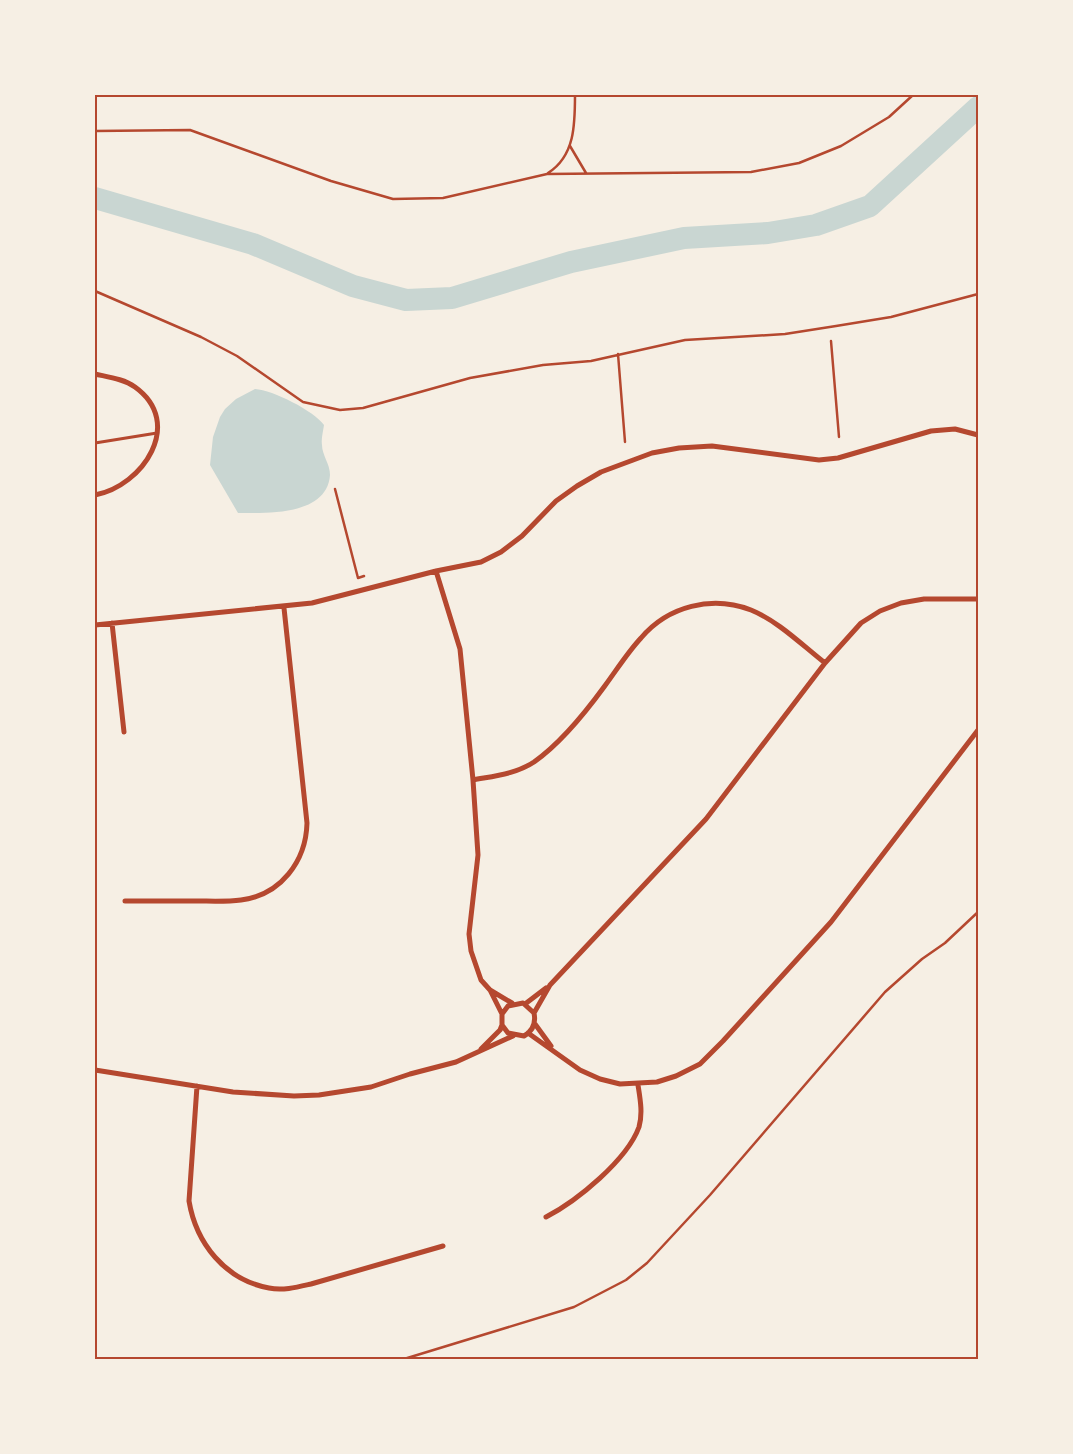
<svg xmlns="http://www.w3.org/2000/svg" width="1073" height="1454" font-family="Manrope,sans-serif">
<rect width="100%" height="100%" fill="#f6efe4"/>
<path fill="#c9d6d2" d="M255,389C273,390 314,411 324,425C323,432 321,439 322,445C322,455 330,464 330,475C327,516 267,513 238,513L210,465L213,437L220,417L225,409L236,399Z"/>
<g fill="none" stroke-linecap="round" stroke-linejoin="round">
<path stroke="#c9d6d2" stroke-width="22" d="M95,198L253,244L353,286L406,300L452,298L571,262L684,238L768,233L816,225L870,206L978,107"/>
<path stroke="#b5482f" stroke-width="2.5" d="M95,131L190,130L331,181L393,199L443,198L547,174L751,172L799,163L841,146L889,117L913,95
M570,146L586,173
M548,173C575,156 575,124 575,95
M95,291L201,337L237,356L303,402L340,410L363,408L470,378L543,365L591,361L685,340L785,334L836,326L891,317L978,294
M831,341L839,437
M618,354L625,442
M335,489L358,578L364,576
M404,1359L574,1307L626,1280L647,1263L710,1195L885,992L922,959L945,943L978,912"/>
<path stroke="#b5482f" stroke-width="3" d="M95,443L157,433"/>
<path stroke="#b5482f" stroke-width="5" d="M95,374C108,377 124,379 135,387C185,423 143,486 95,495
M436,571L460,649L473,780L478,855L469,934L471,951L481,980L490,990L512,1003
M112,623L124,732
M95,625L312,603L436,571L481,562L501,552L522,536L556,501L577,486L601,472L652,453L679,448L712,446L819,460L838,458L931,431L955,429L978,435
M473,780C494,776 516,774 534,762C561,743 585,713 604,687C616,671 627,653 641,638C668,606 712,595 751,610C778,621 802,645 825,663
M125,901C148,901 171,901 195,901C210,901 226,902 241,900C281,895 306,861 307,823L284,608
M490,990L502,1014V1025L508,1033L524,1036C533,1031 536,1023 534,1013L523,1003L508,1006L502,1014
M525,1004L546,988
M534,1013L550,985L706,819L825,663L861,623L880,611L901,603L924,599H978
M535,1024L551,1046
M528,1033L580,1070L600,1079L620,1084L657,1082L676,1076L700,1064L723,1041L831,922L978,730
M481,1049L500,1030L502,1025
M95,1070L233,1092L294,1096L319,1095L371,1087L410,1074L456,1062L513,1036
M197,1086L189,1201C196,1243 225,1280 269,1288C283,1291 298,1287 311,1284L443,1246
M546,1217C577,1201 627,1160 639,1127C643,1113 640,1098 638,1085"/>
</g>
<rect width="1073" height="1454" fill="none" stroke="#f6efe4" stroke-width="192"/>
<rect x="96" y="96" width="881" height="1262" fill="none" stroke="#b5482f" stroke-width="2"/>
</svg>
